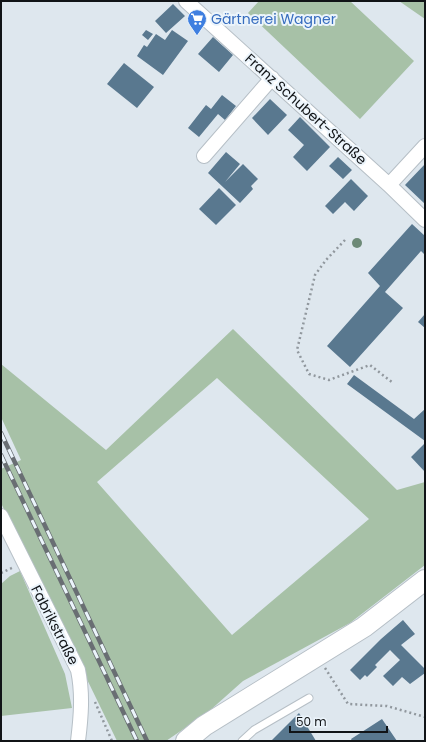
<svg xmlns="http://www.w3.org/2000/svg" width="426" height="742" font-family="Poppins,sans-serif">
<rect width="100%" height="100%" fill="#dee7ee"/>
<path fill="#a7c1a7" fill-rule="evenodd" d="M259,1H350L414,61L360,119L248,13Z
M399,1H425V19Z
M233,329L397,490L425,482V565L350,623L243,681L207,713L166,741H117L1,503V469L21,460L1,417V364L106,450ZM217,378L369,519L232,635L97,482Z
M20,571L65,674L72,708L1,716V584L10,576Z"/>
<path fill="#59788f" d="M173,4L185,16L166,33L155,21Z
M146,30L153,34L148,40L142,35Z
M172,30L188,41L163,75L137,56L144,45L147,47L156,34L165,40Z
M213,37L233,55L219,72L198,54Z
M124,63L154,87L137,108L107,84Z
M222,95L236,106L225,120L218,114L199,137L188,128L206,105L211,109Z
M270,99L287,115L268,135L252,118Z
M300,117L330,147L307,171L293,157L304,145L288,130Z
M226,152L240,164L225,182L243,164L258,179L251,186L253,189L240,203L208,173Z
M338,157L352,170L343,179L329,166Z
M425,164V204L405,185Z
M351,179L368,196L354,211L345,202L333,214L325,206Z
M219,188L236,205L216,225L199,209Z
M412,224L425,236V255L421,251L385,292L403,308L350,367L327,346L380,286L368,273Z
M425,314V328L418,322Z
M354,375L414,419L425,409V441L347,384Z
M425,443V472L411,457Z
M403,620L415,634L401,645L425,669V673L410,684L402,677L393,686L383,676L400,660L390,650L375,665L377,667L367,677L365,675L360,680L350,670L381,639Z
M299,713L316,741H271Z
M382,719L397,741H352L351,739Z"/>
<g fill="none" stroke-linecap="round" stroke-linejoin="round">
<defs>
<path id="service" d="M242,741L254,730L309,698"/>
<path id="minor" d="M186,1L389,185L425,220
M204,156L272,78
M389,185L425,146
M1,516L78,670C83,694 81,717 78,741"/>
<path id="secondary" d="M186,741L204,726L364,627L425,580"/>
</defs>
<use href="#service" stroke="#b6bfc6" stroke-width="9"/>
<use href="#minor" stroke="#b6bfc6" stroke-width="16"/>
<use href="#secondary" stroke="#b6bfc6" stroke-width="22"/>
<path stroke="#91989e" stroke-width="2.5" stroke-dasharray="2 3" stroke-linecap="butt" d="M345,240L326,260L315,275L297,350L309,374L329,380L370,365L393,383
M1,573L14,567
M325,668L348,704L387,706L425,717
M95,702L112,741"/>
<use href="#service" stroke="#fff" stroke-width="7"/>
<use href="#minor" stroke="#fff" stroke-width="14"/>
<use href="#secondary" stroke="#fff" stroke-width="20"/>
<defs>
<path id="rail" d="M1,433L147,741
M1,455L137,741"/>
</defs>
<use href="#rail" stroke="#696e73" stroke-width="4.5"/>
<use href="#rail" stroke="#ebf4fb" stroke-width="3" stroke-dasharray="9" stroke-linecap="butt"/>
</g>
<circle fill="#6d8a77" cx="357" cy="243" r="5"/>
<defs>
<symbol id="supermarket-pin" viewBox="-11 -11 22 30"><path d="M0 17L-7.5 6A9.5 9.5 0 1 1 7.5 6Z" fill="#3f7fe0" stroke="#ebf4fb"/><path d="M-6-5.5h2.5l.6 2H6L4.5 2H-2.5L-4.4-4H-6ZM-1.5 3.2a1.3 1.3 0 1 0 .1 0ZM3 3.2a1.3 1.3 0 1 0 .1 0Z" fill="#fff"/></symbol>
</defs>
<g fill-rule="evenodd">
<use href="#supermarket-pin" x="186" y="8" width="22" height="30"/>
</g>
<g text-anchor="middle" stroke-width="4" stroke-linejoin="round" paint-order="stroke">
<g font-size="14" fill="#366cbe" stroke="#ebf4fb" text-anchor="start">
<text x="211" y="24">Gärtnerei Wagner</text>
</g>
<g font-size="14" fill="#111417" stroke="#ebf4fb">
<text transform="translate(306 109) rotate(42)" y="5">Franz Schubert-Straße</text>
<text transform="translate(55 625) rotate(63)" y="5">Fabrikstraße</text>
</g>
</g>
<rect width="426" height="742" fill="none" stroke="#111417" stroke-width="4"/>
<path d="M290 726v6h97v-6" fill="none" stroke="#111417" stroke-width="2"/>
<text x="296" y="726" font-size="12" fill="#111417" stroke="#ebf4fb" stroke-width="3" paint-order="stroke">50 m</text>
</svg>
